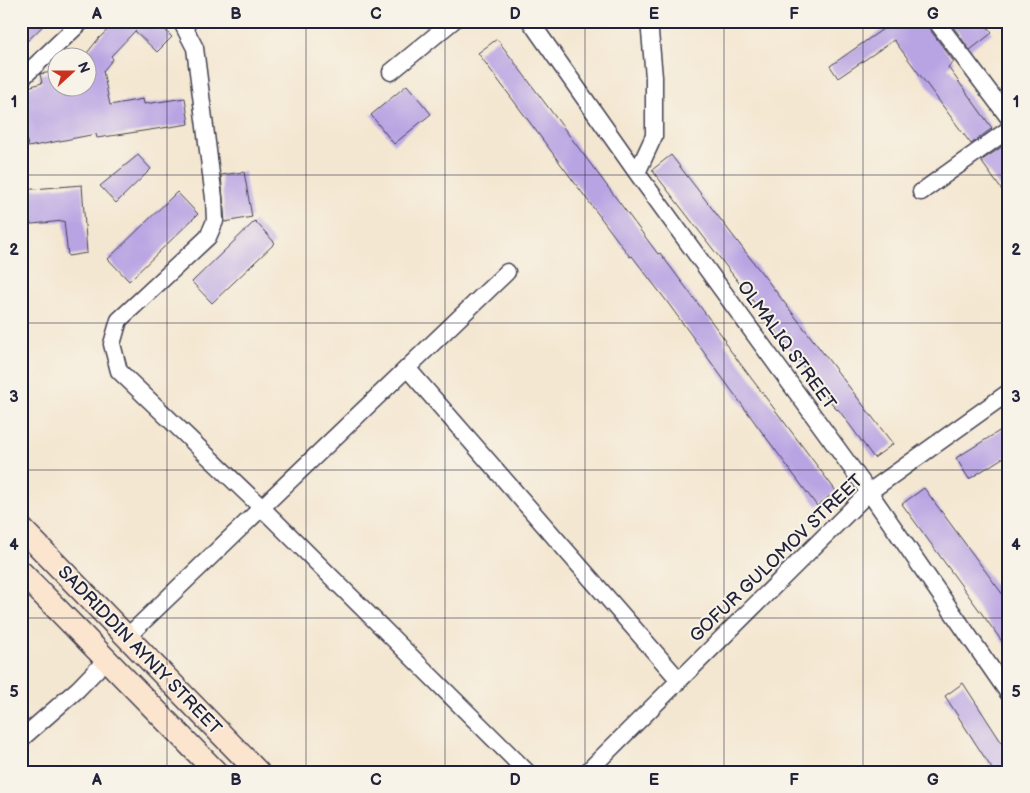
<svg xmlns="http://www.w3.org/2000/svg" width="1030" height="793" font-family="'Balsamiq Sans',sans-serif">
<rect width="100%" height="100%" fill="#f7f3e8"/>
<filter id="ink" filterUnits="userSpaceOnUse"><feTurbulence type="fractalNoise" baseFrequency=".02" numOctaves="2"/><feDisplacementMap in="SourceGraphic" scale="10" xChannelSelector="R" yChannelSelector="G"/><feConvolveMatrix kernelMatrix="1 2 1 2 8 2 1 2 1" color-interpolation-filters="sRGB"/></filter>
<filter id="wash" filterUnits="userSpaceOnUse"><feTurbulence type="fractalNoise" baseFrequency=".0096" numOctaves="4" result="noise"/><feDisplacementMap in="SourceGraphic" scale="20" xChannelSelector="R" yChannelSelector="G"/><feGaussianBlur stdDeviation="1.12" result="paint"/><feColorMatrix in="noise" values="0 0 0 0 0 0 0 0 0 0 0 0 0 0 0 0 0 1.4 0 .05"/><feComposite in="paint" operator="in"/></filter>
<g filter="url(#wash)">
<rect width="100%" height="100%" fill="#f4e7d1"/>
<g id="blocks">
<path fill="#b9a4e3" d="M21,21H48L21,47Z
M117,21H156L172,37L157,52L135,31L111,56L113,59L103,71L110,105L143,99L144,104L185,98L189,124L97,138L96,134L28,147L21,112V89L42,83L40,74L58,71V88H88V58H83L99,38Z
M878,21H926L928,27L954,62L948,67L992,128L991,129L971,144L894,40L838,78L830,66L883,29Z
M949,21H983L992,33L970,50Z
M497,39L658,254L660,253L726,341L724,342L836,491L817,506L756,424L665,299L632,256L630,257L478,53Z
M407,85L431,114L394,144L371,115Z
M1003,146L1009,154V200L981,161Z
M138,155L151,169L116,203L100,186Z
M671,155L893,444L874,458L838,409L837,410L652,170Z
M244,172L252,217L225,222L221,175Z
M82,185L87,253L68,256L64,221L21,225V190Z
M177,192L198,214L129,281L108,259Z
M255,221L275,243L212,303L192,282Z
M1009,425V454L969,479L956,458Z
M924,488L1009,603V651L902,504Z
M963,683L1009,754V772H994L945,696Z"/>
</g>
</g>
<g filter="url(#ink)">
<use href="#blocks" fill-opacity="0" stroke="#424052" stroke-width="1"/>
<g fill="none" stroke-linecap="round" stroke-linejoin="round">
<defs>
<path id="street" d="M181,21L195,48L214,198L215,221L208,237L119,320L112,344L119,371L262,508L527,772
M530,21L637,173L869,492L1009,694
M936,21L1009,118
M391,72L453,21
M21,79L82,21
M637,173L654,136V77L649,21
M921,192L1009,129
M407,368L679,680
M128,636L507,272
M21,739L78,689L107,659
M587,772L869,492L1009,392"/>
<path id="secondary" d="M21,528L258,772
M21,572L216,772"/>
</defs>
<use href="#street" stroke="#424052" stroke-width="19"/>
<use href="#secondary" stroke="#424052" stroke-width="25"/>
<use href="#street" stroke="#fff" stroke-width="16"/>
<use href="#secondary" stroke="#fce5cf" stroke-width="22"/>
</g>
</g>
<path fill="none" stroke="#22223b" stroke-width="1" stroke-opacity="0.55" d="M167,21V772M306,21V772M445,21V772M585,21V772M724,21V772M863,21V772M21,175H1009M21,323H1009M21,470H1009M21,618H1009"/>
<g text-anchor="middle" stroke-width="4" stroke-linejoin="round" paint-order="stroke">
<g font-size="18" fill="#22223b" stroke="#f7f3e8">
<text transform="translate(787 345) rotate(54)" y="6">OLMALIQ STREET</text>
<text transform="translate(776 558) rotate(-44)" y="6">GOFUR GULOMOV STREET</text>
<text transform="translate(140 650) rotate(46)" y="6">SADRIDDIN AYNIY STREET</text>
</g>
</g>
<rect width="1030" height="793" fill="none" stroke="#f7f3e8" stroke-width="55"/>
<g transform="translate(72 72) rotate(69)"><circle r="24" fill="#f7f3e8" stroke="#a29fa3"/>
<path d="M0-4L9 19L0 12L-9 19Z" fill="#c8321e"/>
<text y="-8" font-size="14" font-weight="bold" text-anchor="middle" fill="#22223b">N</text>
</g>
<rect x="28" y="28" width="974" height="738" fill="none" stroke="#22223b" stroke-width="2"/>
<g font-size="16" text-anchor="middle" font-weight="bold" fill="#22223b">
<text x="97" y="19">A</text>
<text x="236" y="19">B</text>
<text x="376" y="19">C</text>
<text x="515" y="19">D</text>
<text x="654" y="19">E</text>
<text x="794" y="19">F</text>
<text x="933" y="19">G</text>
<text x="14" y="107">1</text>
<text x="1016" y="107">1</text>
<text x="14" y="255">2</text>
<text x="1016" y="255">2</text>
<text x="14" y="402">3</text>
<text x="1016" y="402">3</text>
<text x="14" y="550">4</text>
<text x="1016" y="550">4</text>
<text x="14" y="697">5</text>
<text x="1016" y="697">5</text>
<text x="97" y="785">A</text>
<text x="236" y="785">B</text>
<text x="376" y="785">C</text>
<text x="515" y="785">D</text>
<text x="654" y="785">E</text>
<text x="794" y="785">F</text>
<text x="933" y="785">G</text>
</g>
</svg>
